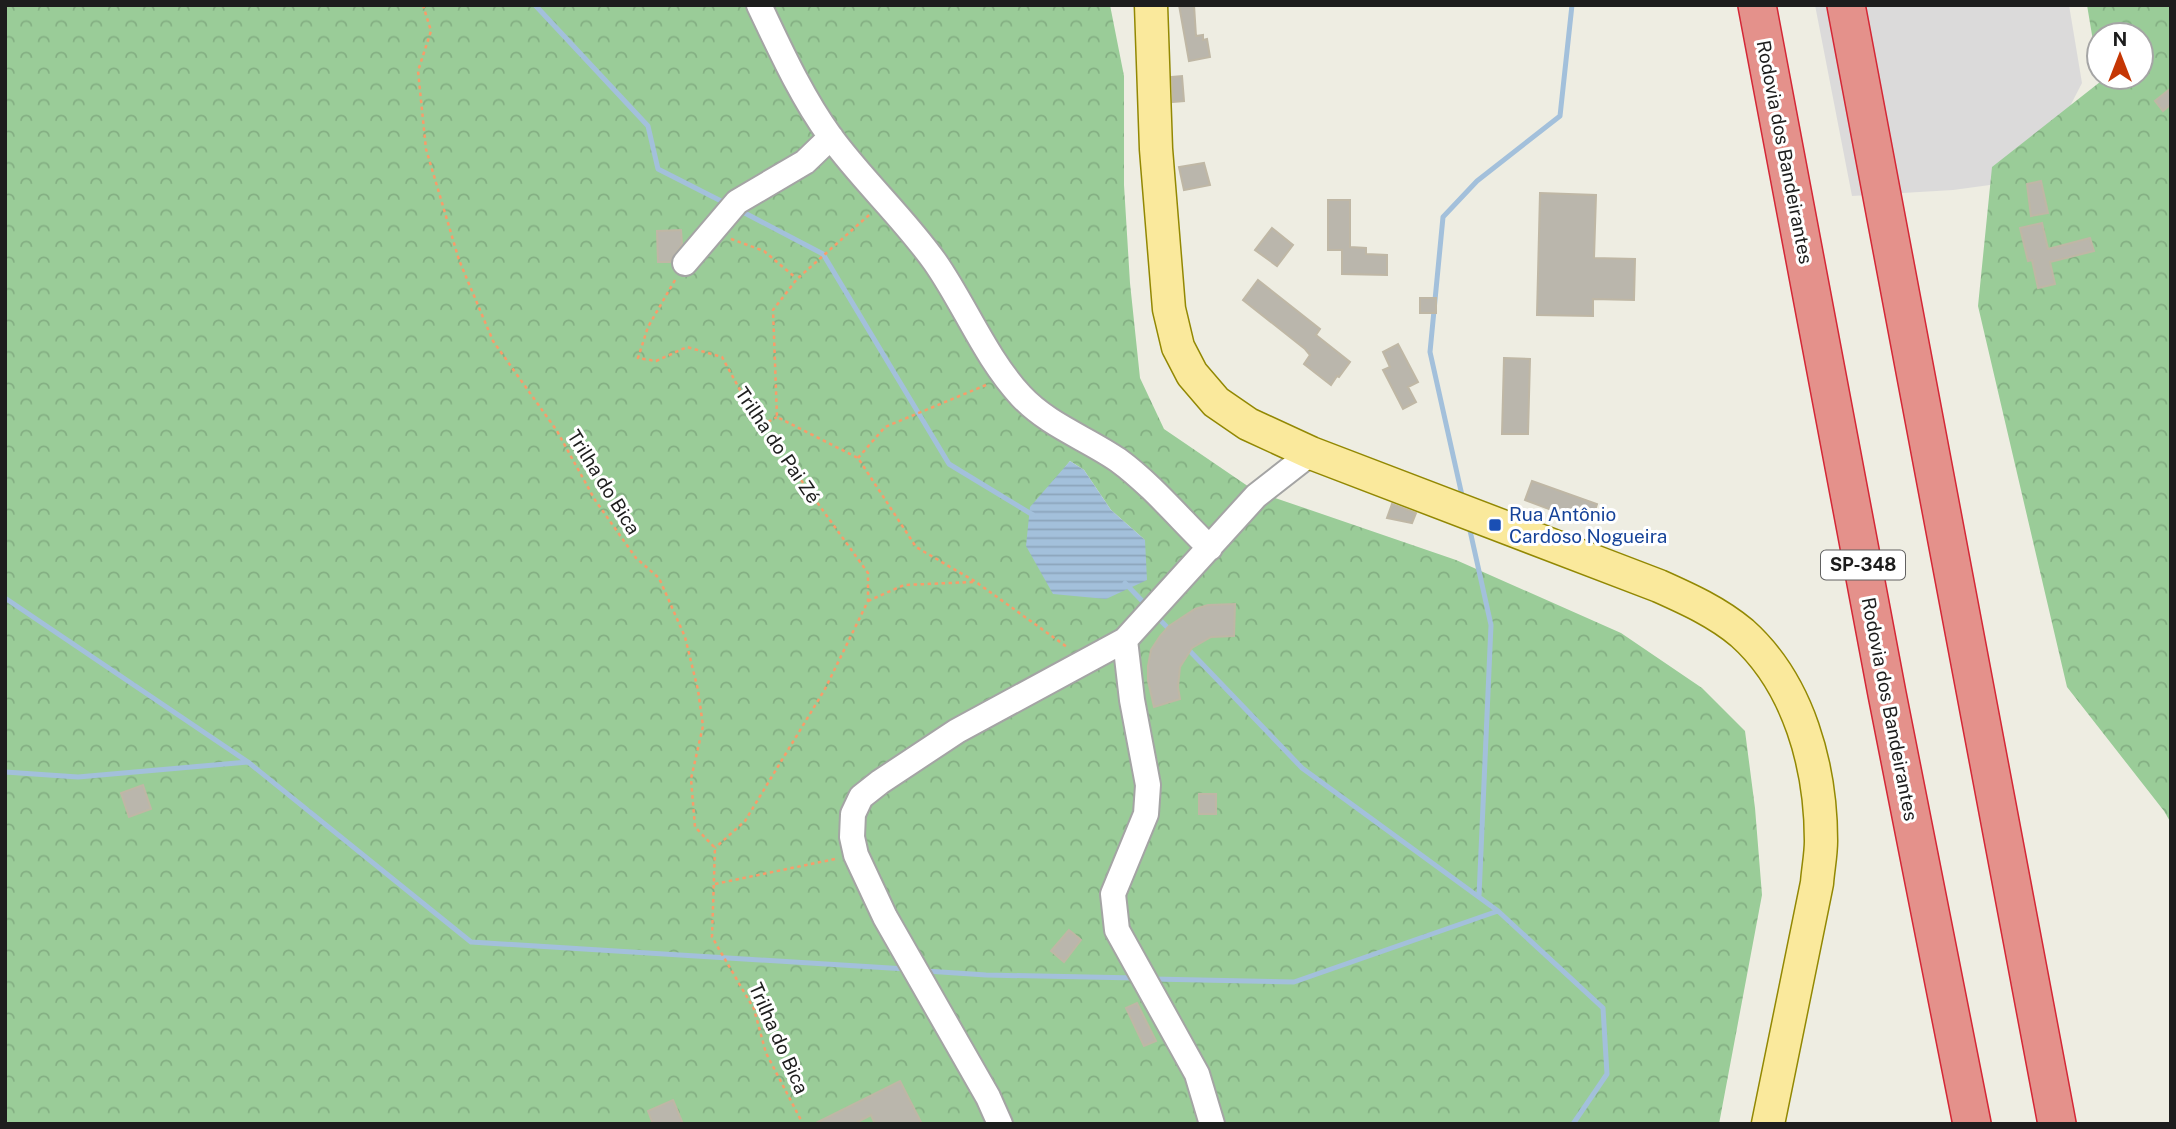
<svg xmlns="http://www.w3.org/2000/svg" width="2176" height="1129" font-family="'Public Sans',sans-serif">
<defs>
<pattern id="forest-crowns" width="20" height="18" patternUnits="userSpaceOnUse" patternTransform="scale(1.75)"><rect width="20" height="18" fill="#9acc98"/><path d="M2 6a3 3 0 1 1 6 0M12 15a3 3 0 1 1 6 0" fill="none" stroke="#84af83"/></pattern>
<pattern id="water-rules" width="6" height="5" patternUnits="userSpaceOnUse" patternTransform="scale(1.75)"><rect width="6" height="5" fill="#a3c0db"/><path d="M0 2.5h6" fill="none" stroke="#8ca5bc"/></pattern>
</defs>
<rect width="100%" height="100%" fill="#eeede2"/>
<path fill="#dbdada" d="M1815,5H2069L2082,83L2051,143L2057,176L1953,190L1852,196Z"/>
<path fill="url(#forest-crowns)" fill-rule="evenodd" d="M5,5H1110L1124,76V185L1130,283L1140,378L1164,429L1255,491L1456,560L1621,633L1702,688L1745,731L1755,808L1762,895L1719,1124H5ZM1070,461L1084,470L1111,510L1145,540L1055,480Z
M2087,5H2171V823L2164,811L2067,687L1978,306L1992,167L2100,82L2099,77H2141V35H2099V77Z"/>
<path fill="url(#water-rules)" d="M1070,461L1084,470L1111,510L1145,540L1147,580L1106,599L1053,594L1026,546L1030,507Z"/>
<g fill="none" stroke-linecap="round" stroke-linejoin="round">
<path stroke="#a3c0db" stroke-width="5" d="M535,5L648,126L658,169L727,204
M739,210L823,254L949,464L1033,515
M1463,500L1430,352L1443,217L1477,181L1560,116L1572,5
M1469,526L1491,625L1479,896
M1125,583L1147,606
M5,598L248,762L471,942L906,969
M1156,616L1171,631
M1185,646L1302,768L1498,911L1603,1008L1607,1074L1573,1124
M5,772L78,777L248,762
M926,971L986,975L1137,978
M1153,979L1294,982L1498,911"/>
</g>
<path fill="#bab6ac" stroke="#bfb7a5" stroke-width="2" d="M1179,5H1194L1196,36L1203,35V40L1207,39L1210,57L1189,61Z
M1182,76L1184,101L1173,102L1172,77Z
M2171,88V104L2163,111L2155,101Z
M1204,163L1210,185L1184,190L1179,167Z
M2041,181L2048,213L2031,216L2027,184Z
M1540,193L1596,195L1594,258L1635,259L1634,300L1593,299V316L1537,315Z
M1328,200H1350V247L1366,248V254L1387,255V275L1342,274V250H1328Z
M2042,223L2048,249L2090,238L2094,251L2050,262L2055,284L2038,288L2032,260L2028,261L2020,228Z
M1272,228L1293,245L1277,266L1255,250Z
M681,230L682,244L670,262H658L657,231Z
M1258,280L1320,329L1316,335L1350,362L1339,377L1337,376L1331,385L1304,364L1310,355L1305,349L1243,300Z
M1420,298H1436V313H1420Z
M1398,344L1418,382L1408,387L1416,402L1403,409L1383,370L1390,367L1383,352Z
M1504,358L1530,359L1528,434H1502Z
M1532,481L1597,504L1593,517L1576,510L1573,518L1525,500Z
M1392,504L1416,513L1412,523L1387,518Z
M1235,604L1234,636L1211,637L1192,648L1180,667L1178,687L1180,699L1154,707L1148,681V666L1151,650L1160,636L1169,626L1195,609L1208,605Z
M143,785L151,809L129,817L121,793Z
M1199,794H1216V814H1199Z
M1069,930L1081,940L1064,962L1051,951Z
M1137,1003L1156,1041L1144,1046L1126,1008Z
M900,1081L922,1124H875L871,1115L854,1124H814Z
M673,1100L683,1124H653L648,1111Z"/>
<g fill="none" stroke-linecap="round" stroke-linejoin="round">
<defs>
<path id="minor" d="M759,5C780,49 801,96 830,136C862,180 903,217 935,262C965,305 985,357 1021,396C1048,425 1086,438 1118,460C1152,485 1180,519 1210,548
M685,263L737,202L805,162L831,137
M1125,640L1132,700L1148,785L1146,814L1113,894L1117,930L1197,1074L1212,1124
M1000,1124L988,1097L885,917L856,855L852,837L853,814L861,797L880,782L957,731L1125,640L1256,496L1311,453"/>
<path id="major" d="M1151,5L1156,149L1169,309L1178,347L1192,374L1216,402L1248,424L1311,453L1659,586C1688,599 1717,612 1742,633C1799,684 1821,767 1821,841C1821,855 1818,869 1817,883L1768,1124"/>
<path id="highway" d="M1757,5L1887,694L1972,1124
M1846,5L2057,1124"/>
</defs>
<use href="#minor" stroke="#a4a4a4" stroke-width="28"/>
<use href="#major" stroke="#928803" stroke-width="35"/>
<use href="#highway" stroke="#d42736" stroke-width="40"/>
<path stroke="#f79d6b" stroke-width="2.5" stroke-dasharray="3.5 3.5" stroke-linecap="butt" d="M423,5L431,31L418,71L426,149L459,260L493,341L557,431L595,500L636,558L659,578L685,637L698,690L703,726L691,779L695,827L715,848L712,937L754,1009L766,1053L803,1124
M869,215L797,279L773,310L777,417L858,458L916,547L976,582L1067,647
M731,239L764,251L796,278
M675,280L648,327L638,358L656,361L687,347L722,357L752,412L868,573V601L825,689L745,821L715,848
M762,425L777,417
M858,458L885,427L986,385
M868,601L904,585L973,582
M715,884L835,859"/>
<use href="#minor" stroke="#fff" stroke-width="24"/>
<use href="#major" stroke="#fae99c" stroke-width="32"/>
<use href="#highway" stroke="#e4918b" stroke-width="37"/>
</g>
<rect fill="#1a4fb4" stroke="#fff" stroke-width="2.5" x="1488" y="518" width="14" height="14" rx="3.5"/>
<g text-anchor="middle" stroke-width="6" stroke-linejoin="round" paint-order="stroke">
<rect fill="#fff" stroke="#616161" stroke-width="2" x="1821" y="550.5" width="84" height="29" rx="5"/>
<g font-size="18" font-weight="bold" fill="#1d1d1d">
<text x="1863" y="571">SP-348</text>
</g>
<g font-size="19" fill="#1d1d1d" stroke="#fff">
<text transform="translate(1785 152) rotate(79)" y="7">Rodovia dos Bandeirantes</text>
<text transform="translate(778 445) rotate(56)" y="7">Trilha do Pai Zé</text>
<text transform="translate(604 482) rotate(58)" y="7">Trilha do Bica</text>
<text transform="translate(1890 709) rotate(79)" y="7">Rodovia dos Bandeirantes</text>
<text transform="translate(779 1038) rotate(66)" y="7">Trilha do Bica</text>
</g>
<g font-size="19" fill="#164399" stroke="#fff" text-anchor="start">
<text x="1509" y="521">Rua Antônio<tspan x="1509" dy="22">Cardoso Nogueira</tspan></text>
</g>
</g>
<rect width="2176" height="1129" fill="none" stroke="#1d1d1d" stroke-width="14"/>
<g transform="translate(2120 56)"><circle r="33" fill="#ffffff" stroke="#a5a5a5" stroke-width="2"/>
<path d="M0-5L12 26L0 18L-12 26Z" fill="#c53604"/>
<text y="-10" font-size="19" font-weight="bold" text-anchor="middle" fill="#1d1d1d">N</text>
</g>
</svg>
